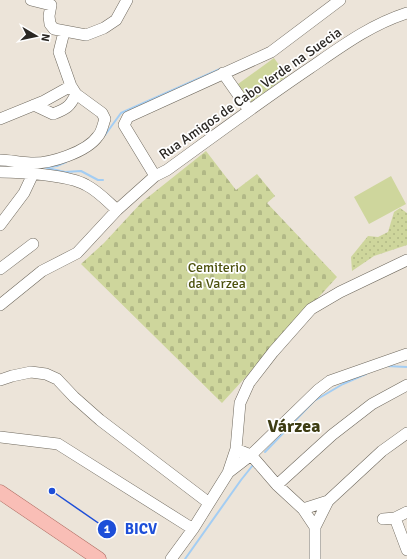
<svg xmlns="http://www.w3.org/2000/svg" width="407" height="559" font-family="Signika,sans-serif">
<defs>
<pattern id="grass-dots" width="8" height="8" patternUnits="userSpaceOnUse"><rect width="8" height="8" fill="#ced69c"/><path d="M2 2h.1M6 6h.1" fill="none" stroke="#b1b886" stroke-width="1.8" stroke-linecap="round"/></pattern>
<pattern id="cemetery-stones" width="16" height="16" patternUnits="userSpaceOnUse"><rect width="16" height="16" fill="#ced69c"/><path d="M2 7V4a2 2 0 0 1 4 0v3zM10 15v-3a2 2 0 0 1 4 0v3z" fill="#b1b886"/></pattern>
</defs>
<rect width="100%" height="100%" fill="#ece4d9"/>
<path fill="url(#grass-dots)" d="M400,208L407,213V245L374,256L352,271L351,257L368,236L378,237L388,232L394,212Z"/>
<path fill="url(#cemetery-stones)" d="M206,151L236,190L257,174L275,196L267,203L337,277L222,403L81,264L104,243L142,202Z"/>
<path fill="#ced69c" d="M274,58L287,76L251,102L238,84Z
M391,176L406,204L369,224L354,197Z"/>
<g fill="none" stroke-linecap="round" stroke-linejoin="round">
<path stroke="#a3cdf3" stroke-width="2" d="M105,135L121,113L220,69
M43,167L65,172L81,171L98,180H103
M49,167L57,166L66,162
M386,366L407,367
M265,452L314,401L343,384L366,374
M185,559L241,480L253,465"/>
<defs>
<path id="minor" d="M31,0L51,5L49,16L50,24L54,29L86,35L104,28L116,20L127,0
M63,31V36L59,52L71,86
M223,73L249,110
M0,119L44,101L71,86L76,94C70,107 66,109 53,114L34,105
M0,160C10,160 21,163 31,163C50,164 87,152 98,136C102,132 103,124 105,119L102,113L76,94
M0,172C20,172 69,175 86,185C98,191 107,201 117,210L77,253L42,271L0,305
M155,176L124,125L128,117L271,52L340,0
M117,210L155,176L167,170C214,136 261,101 310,68C342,46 370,25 407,13
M0,225L24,193L33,174
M0,269L33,244
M0,380L12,376L31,372L46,374L57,379L74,397L100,420L209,503
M0,437L58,444L193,529
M236,449L251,455L277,485L303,509L328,501L382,451L407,433
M229,472L251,455L318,390L330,381L407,354
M277,485L332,435L372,404L407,385
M303,509L315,527V559
M395,518L407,550
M383,519L395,518L407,512
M315,527L328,501
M171,559L193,529L228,473L236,449L240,403L249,383L273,352L311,309L340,292L407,260"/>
<path id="major" d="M0,492L99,559"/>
</defs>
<use href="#minor" stroke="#6f695e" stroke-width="12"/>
<use href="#major" stroke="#ae6d63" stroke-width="15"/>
<use href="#minor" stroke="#fff" stroke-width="11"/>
<use href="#major" stroke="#f9beb6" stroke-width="14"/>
</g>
<g text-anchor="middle" stroke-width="3.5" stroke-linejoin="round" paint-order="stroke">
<g font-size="14" fill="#2a2723" stroke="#fff">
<text transform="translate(250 93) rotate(-35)" y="5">Rua Amigos de Cabo Verde na Suecia</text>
</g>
<g font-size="14" fill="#4d520e" stroke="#fff">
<text x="217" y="272">Cemiterio<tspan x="217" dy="16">da Varzea</tspan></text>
</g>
<g font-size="18" font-weight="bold" fill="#3e3d14" stroke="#fff">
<text x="294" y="432">Várzea</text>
</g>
</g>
<path fill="none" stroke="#1d4ed8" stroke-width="1.5" d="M52 491L107 529"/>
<g fill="#1d4ed8" stroke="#fff" stroke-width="1.5">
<circle cx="52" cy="491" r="4"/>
<circle cx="107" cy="529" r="10"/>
</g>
<g font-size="12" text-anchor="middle" font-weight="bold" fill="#fff">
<text x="107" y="533">1</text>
</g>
<g font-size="15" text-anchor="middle" font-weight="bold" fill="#1d4ed8" stroke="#fff" stroke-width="3.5" stroke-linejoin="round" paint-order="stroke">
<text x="141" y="534">BICV</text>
</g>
<g transform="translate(36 36) rotate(99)" stroke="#ffffff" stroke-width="3" paint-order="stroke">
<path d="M0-3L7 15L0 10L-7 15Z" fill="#2a2723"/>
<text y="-6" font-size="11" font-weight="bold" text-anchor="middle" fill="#2a2723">N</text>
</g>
</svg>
